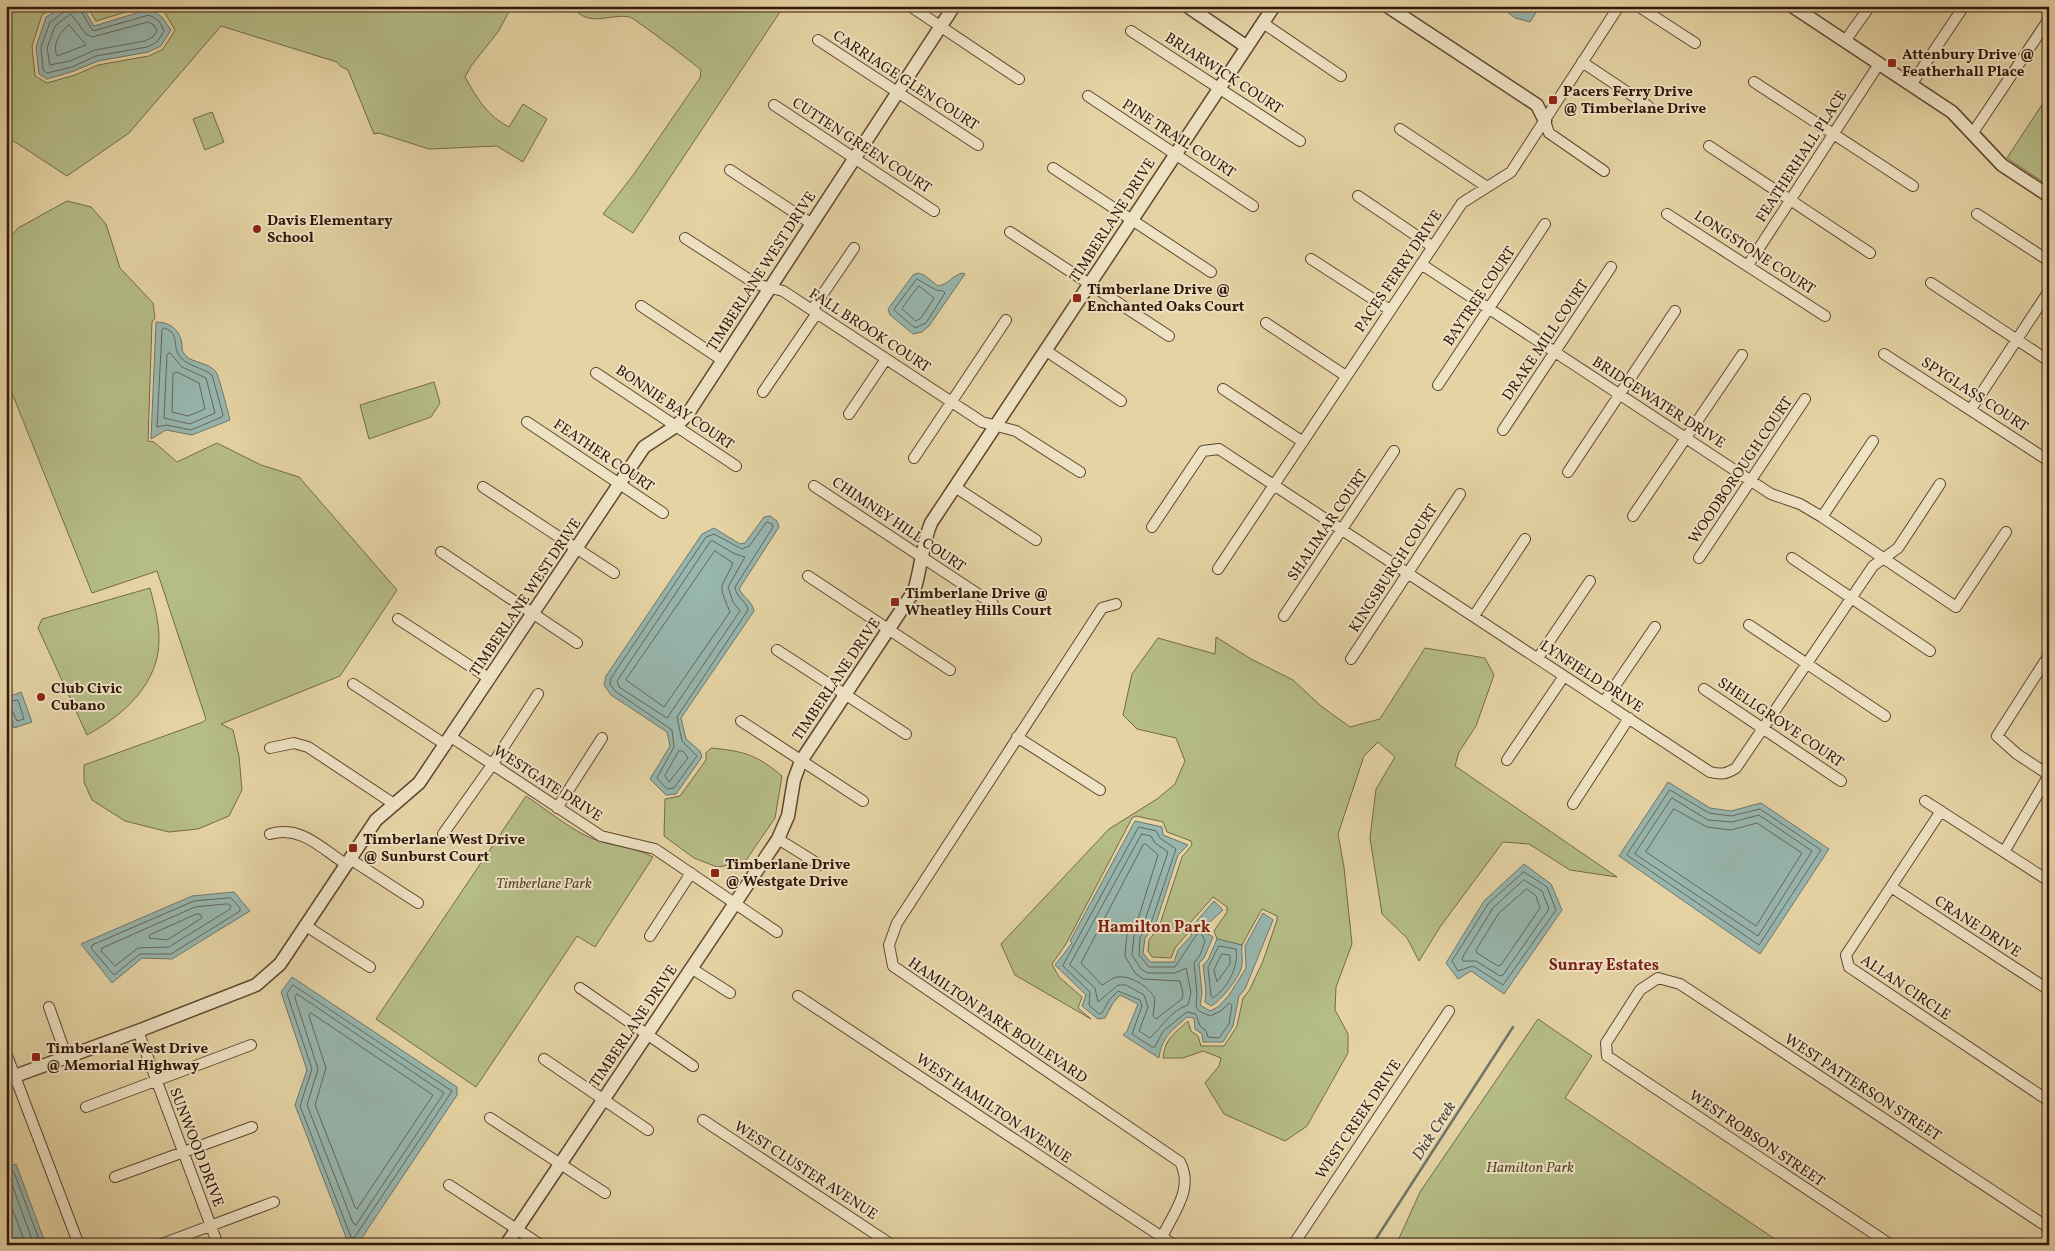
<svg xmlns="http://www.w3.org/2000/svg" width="2055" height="1251" font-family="Vollkorn,serif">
<rect width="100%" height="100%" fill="#e5d3a4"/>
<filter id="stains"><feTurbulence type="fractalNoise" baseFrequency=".004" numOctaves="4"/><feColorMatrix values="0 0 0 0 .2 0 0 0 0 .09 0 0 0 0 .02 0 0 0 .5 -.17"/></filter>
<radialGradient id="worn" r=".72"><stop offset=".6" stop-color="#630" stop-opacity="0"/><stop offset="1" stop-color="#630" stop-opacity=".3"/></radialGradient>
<path fill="#b5bc86" stroke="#746a48" d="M6,6H57L42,15L32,46L35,76L47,83L75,75L98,65L149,56L163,49L175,30L165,13L154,6H512L498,32L471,66L465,77C477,98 487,116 509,127L523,104L547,119L523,162L497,146L429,149L379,133L374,134L348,70L340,66L337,62L221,26L129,133L67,176L6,136Z
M87,6H146L96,21Z
M572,6H784L633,233L603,214L634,174L700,78L701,70C695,64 635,19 630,17C610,13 588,29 572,6Z
M2049,94V186L2007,158Z
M212,112L224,142L205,150L193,119Z
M67,201L91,207L106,224L120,268L153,303L155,318L152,322L148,441L154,442L177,462L217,443L261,465L299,477L397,590L340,676L221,724L233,730L239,756L242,790L229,816L198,829L169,832L125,821L92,800L84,782V765L203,722L206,719L157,571L92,593L6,378V242L18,228Z
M434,382L440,403L431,417L369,439L360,405Z
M150,588C154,604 159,621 159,638C160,683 124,715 87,735L38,628L42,619Z
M1216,637L1251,659L1293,680L1321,706L1350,727L1380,719L1425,648L1485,658L1494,675L1476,726L1459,752L1455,766L1617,877L1570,870L1529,844L1503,842L1440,927L1419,961L1407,938L1382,914L1370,838L1376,789L1395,757L1378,742L1364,756L1338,834L1344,867L1352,944L1336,987L1335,1010L1348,1034V1053L1307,1126L1285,1141L1224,1114L1205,1083L1219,1066L1221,1058L1203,1051L1183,1058H1163C1165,1038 1174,1034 1188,1021L1191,1031L1198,1036L1201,1046H1224L1237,1026L1243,998L1249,991L1263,961L1277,920V916L1262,909L1242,945L1217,939L1214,931L1227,912V907L1213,897L1190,923L1188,933L1175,948L1171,958L1152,957L1148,951L1149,940L1159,927L1182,857L1192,845L1191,841L1167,832L1163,822L1136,816L1132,818L1066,944L1052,964L1059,977L1082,997L1078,1008L1091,1019L1015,975L1001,944L1109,829L1157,799L1175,784L1185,761L1176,738L1137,729L1123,715L1132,674L1158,638L1215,654Z
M711,748C744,751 757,755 782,776L775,818L744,863L717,867L694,858L664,836L665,799L680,796L706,760V753Z
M526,796C546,809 568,828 591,838C612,847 633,846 653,857L595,947L577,936L476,1087L376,1019Z
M1538,1019L1592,1056L1565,1098L1784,1245H1396L1420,1192Z"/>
<path fill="#97b6ae" stroke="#6f766c" d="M65,6L83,8L94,26L150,9L162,17L171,30L161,46L148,52L98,61L74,71L47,79L39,74L36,47L46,17Z
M1500,6H1540L1530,22L1515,18Z
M918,273L924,275L938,286C949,284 952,276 962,273L965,274L929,326L922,332L913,334L890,315L888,309L913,275Z
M156,322C170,322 180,330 182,344C182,346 182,350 183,352C189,364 208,361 216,372C219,376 228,412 230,420L192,435L166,430L151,439Z
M770,516L777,521L779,527L739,589C744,598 752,601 754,611L681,718L686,739L700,751L702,757L676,794L666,795L650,779L670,746L667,732L611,695L604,685L606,676L702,534L714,528L740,544L745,543L764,517Z
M21,692L32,722L14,728L6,707V698Z
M1668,782L1710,808L1731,811L1761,803L1829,849L1760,954L1619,856Z
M1135,821L1162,827L1163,835L1188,845L1178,855L1155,926L1145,938L1143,953L1150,962H1174L1178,950L1191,936L1194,924L1214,901L1223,910L1210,922L1206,933L1213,937L1204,958L1199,963L1202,993L1200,1005L1210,1011L1218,1007L1229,995L1246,968L1245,946L1263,913L1273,920L1245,989L1239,996L1233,1026L1223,1042H1203L1202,1034L1195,1029L1194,1018L1187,1017C1172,1031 1162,1036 1159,1058L1123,1035L1127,1031L1138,1004L1120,995L1113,1003L1105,1018L1098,1019L1082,1006L1086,995L1055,965L1072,943L1070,941Z
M1524,864L1551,884L1562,910L1504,994L1471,971L1458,979L1446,963L1484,901Z
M234,892L250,911L172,959L142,958L112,983L81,944L192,896Z
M1217,939L1242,945C1241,951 1243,959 1242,965C1241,976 1220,1002 1211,1006L1205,1002L1206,992L1203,965L1208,960Z
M292,977L457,1087V1095L357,1245H349L295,1105L307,1070L281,992Z
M16,1164L46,1245H6V1168Z"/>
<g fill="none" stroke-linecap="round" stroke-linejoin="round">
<path stroke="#64665c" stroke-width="1" d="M66,6L64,12L50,22L41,47L43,70L47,73L72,67L96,56L147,47L157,42L164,31L159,21L149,15L93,31L78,6
M71,14L86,34L92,37L148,22L154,25L157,31L153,37L145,41L95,50L70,61L50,65L47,48L55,26Z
M69,25L86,45L57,56C52,45 60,31 69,25Z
M917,279L936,290L943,291L945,293L926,323L915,328L894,310Z
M919,286L934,298L921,318L916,321L902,309Z
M165,328C179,334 173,344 178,354C185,366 202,367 212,375L223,415L222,417L191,430L167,425L157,427L162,330Z
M170,353L182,367L206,378L215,413L190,424L164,418L167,355Z
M177,372L199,383L205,409L188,416L172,412L173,374Z
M767,522L772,524L773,527L735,587C736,598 747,601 748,610L677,717L682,741L697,756L674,788L667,789L657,778L674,747L672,730L615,691L610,684L611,678L706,537L714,534L742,549L749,546Z
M713,541L735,554L745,557L728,587L733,602L740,611L667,718L619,687L617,681L710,542Z
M715,551L733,563C721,591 717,581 730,612L664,707L626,680Z
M6,702L18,700L24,719L17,721L12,710L6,708
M679,751H683L688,758L669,782L665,776Z
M1670,790L1709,813L1731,816L1760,809L1821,850L1759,945L1627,855Z
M1672,798L1708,820L1732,822L1759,815L1812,851L1758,936L1635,854Z
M1674,809L1707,827L1731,830L1757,823L1802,853L1756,926L1646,852Z
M1139,827L1156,831L1160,838L1176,849L1151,923L1140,937L1139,955L1149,967H1175L1197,934L1201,933L1205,941L1200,955L1194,963L1197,993L1196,1007L1199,1011L1210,1016L1221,1011L1229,1003L1232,1005L1229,1024L1219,1038L1208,1037L1206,1031L1200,1026L1196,1014L1187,1012L1163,1031L1155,1047H1152L1132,1034L1142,1006L1140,1000L1118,991L1109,1000L1102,1013L1099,1014L1089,1005L1090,992L1063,966Z
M1142,834L1151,836L1155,843L1168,852L1145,920L1134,935L1132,955L1141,969L1148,973H1175L1186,968L1191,993L1188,1005C1171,1010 1162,1027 1150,1038L1139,1031L1148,1007L1144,995L1126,985H1118L1098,1002L1095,988L1070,965Z
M1146,844L1158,855L1139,916L1127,933L1125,956L1135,973L1143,979L1180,981L1183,993L1182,999L1156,1019L1153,1016L1155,999C1150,987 1130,975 1117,977C1111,978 1107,983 1102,985L1081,963L1143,845Z
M1524,872L1547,887L1556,910L1503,985L1473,966L1458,971L1452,961L1488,904Z
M1524,880L1542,891L1549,909L1503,975L1500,976L1476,961H1463L1462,958L1493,908Z
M1527,889L1536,896L1540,908L1501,965L1498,966L1477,953L1476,950L1499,913Z
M231,898L240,908V911L171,954H140L114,975L91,948L92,945L194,901Z
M228,904L231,906L230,909L169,947L138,948L115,966L101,951L102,948L195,907Z
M197,914L201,915L202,918L167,940L149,938L150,935Z
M1219,946L1236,949C1239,966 1228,988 1213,998L1211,996L1208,968Z
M1222,954L1230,955V964L1217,982L1214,970Z
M293,985L452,1091L354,1238L351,1237L300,1106L312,1069L287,994Z
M297,994L444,1093L356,1225L353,1223L307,1105L318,1069L295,998Z
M311,1013L433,1095L357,1209L355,1207L315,1105L326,1068L309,1016Z
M6,1171L14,1172L41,1245
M6,1178L10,1179L34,1245
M6,1192L26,1245"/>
<path stroke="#6f766c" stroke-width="2.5" d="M1372,1245L1513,1027"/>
<defs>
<path id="minor" d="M910,6L1019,79
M1638,6L1695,43
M1263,23L1341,76
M1131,31L1300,141
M818,40L978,145
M1845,41L1870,6
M1582,62L1648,106
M1754,82L1913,186
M1911,85L1964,6
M1088,96L1253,206
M774,105L934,211
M1545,121L1549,133L1604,171
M1400,129L1487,187
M1972,134L2049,19
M1709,146L1870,253
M1053,168L1211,272
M730,170L812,224
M1358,196L1433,247
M1667,214L1825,316
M1977,214L2049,261
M1010,232L1169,336
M685,238L756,284L783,291L982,422L1016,431L1080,472
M1311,259L1390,310
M1421,264L1771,494L1800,504L1822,517L1956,607L2006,532
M1748,265L1879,64
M1931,283L2049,361
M641,306L722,360
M812,310L854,248
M1266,323L1346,376
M1045,350L1121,401
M1884,354L2049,461
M596,373L736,466
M1438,385L1545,224
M1223,389L1303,442
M763,392L817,313
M1971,409L2049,291
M849,414L886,359
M527,422L663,513
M1503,430L1611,267
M914,458L1006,320
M1568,472L1675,311
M814,486L993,604
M483,487L614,573
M955,487L1036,540
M1633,516L1742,355
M1822,517L1873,441
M1152,527L1203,451L1219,449L1710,772C1721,775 1726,774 1736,768L1873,566L1898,548L1940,484
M441,552L577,643
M1699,558L1805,399
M1792,558L1930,651
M1218,569L1462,203L1511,172L1619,6
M808,576L950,670
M1116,604L1102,608L897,923L889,945L893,966L1180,1162C1194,1189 1174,1212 1162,1237L1163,1245
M1284,616L1394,451
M1474,616L1525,539
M398,619L490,679
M1749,625L1885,716
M777,650L906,734
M2049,655L1997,736L2017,754L2049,775
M1538,658L1590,581
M1351,659L1460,494
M353,684L446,745
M1704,689L1841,781
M1604,702L1655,627
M741,721L863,801
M451,737L601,836L655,849L777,932
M1017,737L1100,790
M270,748L294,743L308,747L394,804
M1507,760L1564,676
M1925,801L2049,881
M1573,804L1629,718
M557,808L602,738
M1941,811L1846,955L1849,967L2049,1101
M270,834C301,825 321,848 347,865
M443,834L492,765L538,694
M778,839L820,865
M2004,852L2049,775
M350,859L418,903
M1891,887L2049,990
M306,926L370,967
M650,936L691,873
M691,968L730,993
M580,988L693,1066
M798,996L1174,1245
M49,1007L67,1058
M138,1031L218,1245
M6,1053L79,1245
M544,1059L648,1130
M86,1107L251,1045
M490,1118L605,1193
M703,1120L892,1245
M115,1177L252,1127
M449,1185L541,1245
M159,1245L274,1202
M1293,1245L1449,1011
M1891,1245L1607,1056L1606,1043L1640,990L1658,978L1680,984L2049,1228"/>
<path id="tertiary" d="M1187,6L1247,47
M1387,6L1537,105L1545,121
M1792,6L1952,112L2002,165L2049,196
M15,1076L138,1031L256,985L280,964L376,820L419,783L644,447L676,426L687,415L954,6
M506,1245L778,839L788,816L794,780L801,761L914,591C921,569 922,545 931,523L1274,6"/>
</defs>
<use href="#minor" stroke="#5f4630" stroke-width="12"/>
<use href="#tertiary" stroke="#5f4630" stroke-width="15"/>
<use href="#minor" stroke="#eee2c4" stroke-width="10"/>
<use href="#tertiary" stroke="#eee2c4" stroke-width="12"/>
</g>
<g fill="#8f2418" stroke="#eee2c4" stroke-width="2">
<rect x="1887" y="58" width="10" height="10" rx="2.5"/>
<rect x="1548" y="95" width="10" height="10" rx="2.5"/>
<circle cx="257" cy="229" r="5"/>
<rect x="1072" y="293" width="10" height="10" rx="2.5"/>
<rect x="890" y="597" width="10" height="10" rx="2.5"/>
<circle cx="41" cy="697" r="5"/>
<rect x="348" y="843" width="10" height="10" rx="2.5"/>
<rect x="710" y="868" width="10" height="10" rx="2.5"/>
<rect x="31" y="1052" width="10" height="10" rx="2.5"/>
</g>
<g text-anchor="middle" stroke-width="4" stroke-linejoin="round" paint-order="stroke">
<g font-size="15" font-weight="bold" fill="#32170a" stroke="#eee2c4" text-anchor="start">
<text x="1902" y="59">Attenbury Drive @<tspan x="1902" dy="17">Featherhall Place</tspan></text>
<text x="1563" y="96">Pacers Ferry Drive<tspan x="1563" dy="17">@ Timberlane Drive</tspan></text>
<text x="267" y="225">Davis Elementary<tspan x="267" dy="17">School</tspan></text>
<text x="1087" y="294">Timberlane Drive @<tspan x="1087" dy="17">Enchanted Oaks Court</tspan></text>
<text x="905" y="598">Timberlane Drive @<tspan x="905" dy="17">Wheatley Hills Court</tspan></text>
<text x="51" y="693">Club Civic<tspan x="51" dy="17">Cubano</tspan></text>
<text x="363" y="844">Timberlane West Drive<tspan x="363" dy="17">@ Sunburst Court</tspan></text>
<text x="725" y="869">Timberlane Drive<tspan x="725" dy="17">@ Westgate Drive</tspan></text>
<text x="46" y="1053">Timberlane West Drive<tspan x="46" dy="17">@ Memorial Highway</tspan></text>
</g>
<g font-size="15" fill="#32170a" stroke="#eee2c4">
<text transform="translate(1224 73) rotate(33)" y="5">BRIARWICK COURT</text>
<text transform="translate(906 80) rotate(33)" y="5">CARRIAGE GLEN COURT</text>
<text transform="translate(1179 138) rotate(33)" y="5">PINE TRAIL COURT</text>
<text transform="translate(862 145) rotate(33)" y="5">CUTTEN GREEN COURT</text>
<text transform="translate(1801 156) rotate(-57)" y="5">FEATHERHALL PLACE</text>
<text transform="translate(1112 220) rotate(-57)" y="5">TIMBERLANE DRIVE</text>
<text transform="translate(1755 252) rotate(33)" y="5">LONGSTONE COURT</text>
<text transform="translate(761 271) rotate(-57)" y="5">TIMBERLANE WEST DRIVE</text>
<text transform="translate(1398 271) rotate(-56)" y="5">PACES FERRY DRIVE</text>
<text transform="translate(1479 296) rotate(-56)" y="5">BAYTREE COURT</text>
<text transform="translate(870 330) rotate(33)" y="5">FALL BROOK COURT</text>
<text transform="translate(1545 340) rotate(-56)" y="5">DRAKE MILL COURT</text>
<text transform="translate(1975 394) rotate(33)" y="5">SPYGLASS COURT</text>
<text transform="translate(1659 402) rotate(33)" y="5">BRIDGEWATER DRIVE</text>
<text transform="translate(675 407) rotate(34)" y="5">BONNIE BAY COURT</text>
<text transform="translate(604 455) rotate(34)" y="5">FEATHER COURT</text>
<text transform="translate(1740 470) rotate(-56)" y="5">WOODBOROUGH COURT</text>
<text transform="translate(899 524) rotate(34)" y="5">CHIMNEY HILL COURT</text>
<text transform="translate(1327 525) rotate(-56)" y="5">SHALIMAR COURT</text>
<text transform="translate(1393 568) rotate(-57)" y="5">KINGSBURGH COURT</text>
<text transform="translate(525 597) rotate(-56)" y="5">TIMBERLANE WEST DRIVE</text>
<text transform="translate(1592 676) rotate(33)" y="5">LYNFIELD DRIVE</text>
<text transform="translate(836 679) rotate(-56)" y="5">TIMBERLANE DRIVE</text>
<text transform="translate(1781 722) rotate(34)" y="5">SHELLGROVE COURT</text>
<text transform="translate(548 783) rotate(33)" y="5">WESTGATE DRIVE</text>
<text transform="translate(1978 926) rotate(33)" y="5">CRANE DRIVE</text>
<text transform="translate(1906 987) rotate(34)" y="5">ALLAN CIRCLE</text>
<text transform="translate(998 1020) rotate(34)" y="5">HAMILTON PARK BOULEVARD</text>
<text transform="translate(633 1026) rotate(-56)" y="5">TIMBERLANE DRIVE</text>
<text transform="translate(1863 1087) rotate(33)" y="5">WEST PATTERSON STREET</text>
<text transform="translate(994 1108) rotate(34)" y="5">WEST HAMILTON AVENUE</text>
<text transform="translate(1358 1119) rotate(-56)" y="5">WEST CREEK DRIVE</text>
<text transform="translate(1757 1138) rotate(34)" y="5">WEST ROBSON STREET</text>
<text transform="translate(197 1147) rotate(69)" y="5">SUNWOOD DRIVE</text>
<text transform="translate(806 1170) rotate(33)" y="5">WEST CLUSTER AVENUE</text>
</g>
<g font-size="15" font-style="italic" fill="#59492f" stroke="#eee2c4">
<text x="544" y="888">Timberlane Park</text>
<text x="1530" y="1172">Hamilton Park</text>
</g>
<g font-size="16" font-weight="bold" fill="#7a1f14" stroke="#eee2c4">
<text x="1154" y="932">Hamilton Park</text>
<text x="1604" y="970">Sunray Estates</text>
</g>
<g font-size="16" font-style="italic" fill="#50473b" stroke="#eee2c4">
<text transform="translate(1433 1130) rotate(-57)" y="6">Dick Creek</text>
</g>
</g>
<rect width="2055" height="1251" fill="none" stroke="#e5d3a4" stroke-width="25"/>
<rect x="8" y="8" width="2040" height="1236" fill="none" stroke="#32170a" stroke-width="2.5"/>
<rect x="12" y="12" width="2030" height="1226" fill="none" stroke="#32170a"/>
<rect width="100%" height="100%" filter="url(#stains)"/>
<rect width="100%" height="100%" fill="url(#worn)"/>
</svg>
